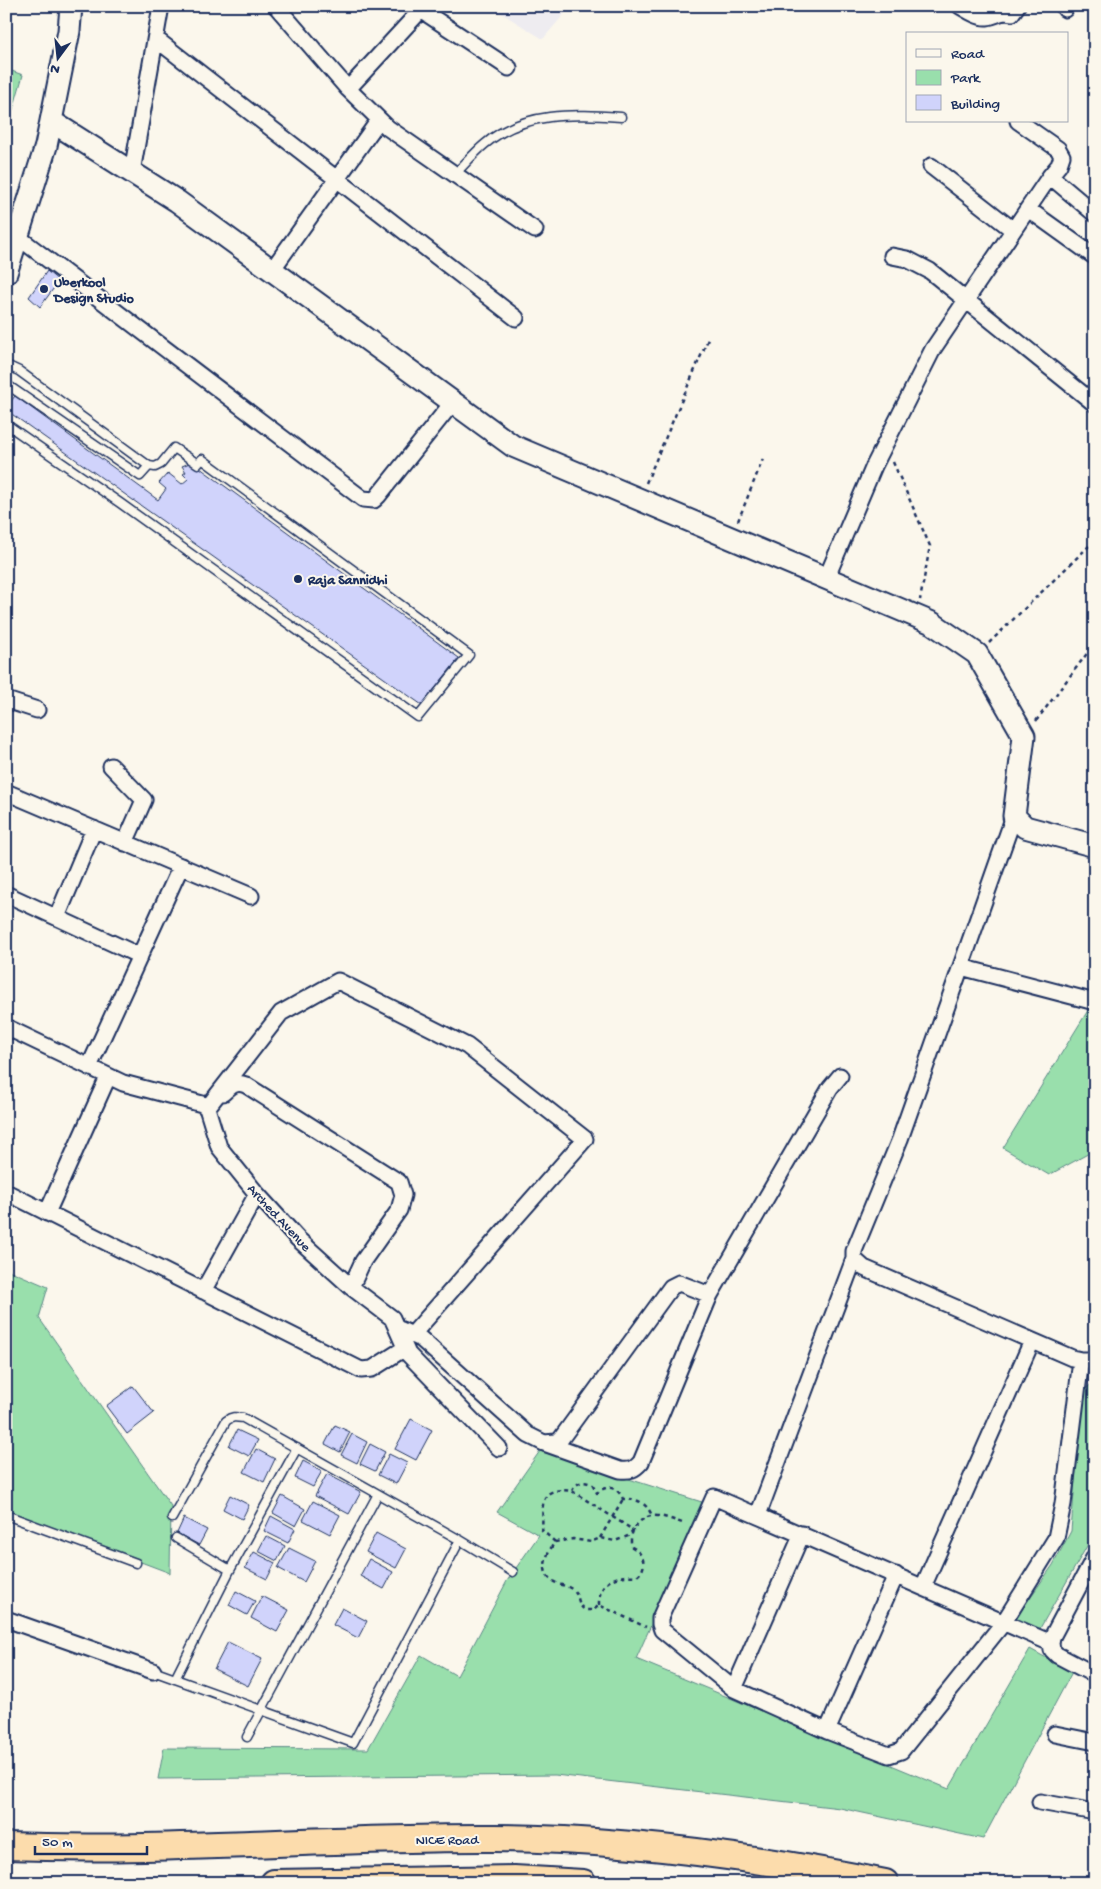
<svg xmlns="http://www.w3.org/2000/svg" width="1101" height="1889" font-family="'Gochi Hand',sans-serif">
<rect width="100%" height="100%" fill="#fbf7ec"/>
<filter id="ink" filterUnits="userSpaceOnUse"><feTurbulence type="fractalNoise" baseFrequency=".02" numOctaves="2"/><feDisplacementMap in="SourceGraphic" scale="10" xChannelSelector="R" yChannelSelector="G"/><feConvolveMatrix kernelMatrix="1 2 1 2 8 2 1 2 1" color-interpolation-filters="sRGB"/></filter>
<g filter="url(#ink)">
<path fill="#eeecf0" d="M490,6H571L543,39Z"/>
<path fill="#99dfac" stroke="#5a8785" d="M6,69L23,75L6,134Z
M1095,999V1150L1049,1175L1003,1148Z
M6,1269L48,1287L39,1318L171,1506L170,1573L6,1511Z
M1095,1381V1532L1039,1630L1015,1619L1053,1565L1071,1531L1082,1392Z
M540,1451L705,1503L636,1659L949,1789L1030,1649L1072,1672L983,1839L840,1808L555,1775L158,1779L164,1748L368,1749L421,1655L457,1676L507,1581L539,1535L497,1512Z"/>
<path fill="#d0d3fb" stroke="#1b2f5e" d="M47,271L59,281L40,307L29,297Z
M15,396L158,500L166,489L159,483L168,473L182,484L188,479L183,474L186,472L182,466L192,462L459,658L422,705L6,410V407Z
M133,1386L154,1413L127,1434L106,1406Z
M411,1419L432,1430L416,1460L395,1449Z
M335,1425L350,1432L340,1452L325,1444Z
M237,1430L258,1440L249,1456L229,1446Z
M352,1434L367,1442L357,1463L341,1455Z
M370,1444L385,1452L375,1471L360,1464Z
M256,1449L275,1459L264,1482L244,1472Z
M389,1454L407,1463L396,1484L378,1475Z
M303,1461L322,1471L313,1487L295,1478Z
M327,1474L361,1492L349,1514L315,1496Z
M230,1495L249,1505L242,1519L223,1509Z
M282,1496L305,1509L296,1526L273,1513Z
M313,1501L340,1515L330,1534L303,1520Z
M271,1516L295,1529L288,1543L264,1531Z
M184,1518L207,1530L199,1545L177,1533Z
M376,1533L406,1549L396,1568L366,1552Z
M266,1536L285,1546L277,1561L258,1551Z
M289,1548L315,1561L304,1582L278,1568Z
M254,1552L275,1563L267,1579L245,1568Z
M369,1559L393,1572L384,1589L360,1576Z
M236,1591L255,1601L247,1615L229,1605Z
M262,1596L289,1610L277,1632L251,1618Z
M342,1608L367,1621L358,1638L333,1625Z
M228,1642L262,1659L248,1686L214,1669Z"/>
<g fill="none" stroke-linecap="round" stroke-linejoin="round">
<defs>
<path id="lane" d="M455,174C465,164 474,153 485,144C524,111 573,114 621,117
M6,365L19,371L149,466L155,467L161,464L174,448L198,464L202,459L469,655L418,717L120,503L6,424
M6,384L140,476L149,466
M6,1515L136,1563
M176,1538L230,1570
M460,1540L513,1572
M153,1671L353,1743L460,1540L243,1418C236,1417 232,1416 226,1421L172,1518
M175,1679L230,1570L297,1448
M247,1737L378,1494"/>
<path id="street" d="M276,6L348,89L388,128L535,230
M415,6L509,68
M960,6C967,10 979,18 987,17C997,16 1000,10 1012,13L1017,6
M1065,9L1066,6
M156,39L516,318
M348,89L421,10
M931,166L1013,230
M132,172L161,6
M1050,176L1095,214
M1028,209L1095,257
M18,237L363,499L374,500L378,496L453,402
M892,256L907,259L930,271L1095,404
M272,270L379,120
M826,579L874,466L933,349L1050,176L1059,165L1062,156L1058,149L1018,121
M6,700L37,710
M111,766L144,800L125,843
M6,792L251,896
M1014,816L900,1139L854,1251V1259L864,1268L1072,1358L1081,1360H1095
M6,894L140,956
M57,917L94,829
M961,967L1091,1001
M6,1027L123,1083L191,1101L202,1104L207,1108L219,1147L257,1194L298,1239L351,1287L392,1318L408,1354L499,1448
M89,1067L181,866
M223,1093C231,1086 235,1081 246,1085L399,1182L403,1195L399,1210L363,1261L351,1287
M207,1108L281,1013L338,981L467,1046L585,1139L413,1334
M6,1192L361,1370L372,1369L405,1348
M47,1213L108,1077
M203,1291L257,1194
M397,1328L421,1339L528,1435L544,1443L620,1470C630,1471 634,1470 641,1462L710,1295L830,1088L840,1076
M1081,1360L1063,1504L1056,1538L1004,1622L901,1751L889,1755L827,1731L734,1689L662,1630L660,1624V1618L714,1497C827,1545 939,1594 1051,1643L1052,1650L1057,1655L1095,1675
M544,1443L556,1442L560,1440L671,1287L679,1283L710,1295
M758,1515L854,1259
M923,1587L1032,1341
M6,1619L153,1671
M1051,1643L1052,1637L1095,1556
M734,1689L802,1534
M827,1731L896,1575
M1055,1734L1095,1742
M1040,1802L1095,1812"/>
<path id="secondary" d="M51,121L177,201L513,446L932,623L977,654L1024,736L1014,816L1025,827L1095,846
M6,273L46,146L69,31L71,6"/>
<path id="highway" d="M6,1846C169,1852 331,1837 494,1838C625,1839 756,1857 885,1883
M274,1883L514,1879L583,1883"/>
</defs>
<use href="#lane" stroke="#1b2f5e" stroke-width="11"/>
<use href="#street" stroke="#1b2f5e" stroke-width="19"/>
<use href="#secondary" stroke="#1b2f5e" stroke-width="25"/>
<use href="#highway" stroke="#1b2f5e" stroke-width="30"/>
<path stroke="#1b2f5e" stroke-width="2.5" stroke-dasharray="4 4" stroke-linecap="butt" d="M893,462L930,546L920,600
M646,483L709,337
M738,521L763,459
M989,643L1089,546
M1036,721L1095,643
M572,1491L633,1530L628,1536L615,1541L600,1538L591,1542L573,1539L555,1542C544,1557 538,1577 559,1584C564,1586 569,1586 574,1591C580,1597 577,1605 585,1610H594L599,1605L646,1627
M600,1538L623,1499
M555,1542L542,1530C544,1506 536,1486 572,1491C576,1482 584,1480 593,1485L597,1493C607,1484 618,1487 623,1499C637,1498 647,1503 652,1516
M599,1605C598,1581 617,1574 637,1576C649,1567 643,1553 632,1547C627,1532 641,1513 658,1516C667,1517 676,1521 685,1524"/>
<use href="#lane" stroke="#fbf7ec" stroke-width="8"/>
<use href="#street" stroke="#fbf7ec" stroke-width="15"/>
<use href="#secondary" stroke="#fbf7ec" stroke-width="21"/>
<use href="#highway" stroke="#fcdcac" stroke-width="26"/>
</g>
</g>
<g fill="#1b2f5e" stroke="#fbf7ec" stroke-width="2">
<circle cx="44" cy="289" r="5"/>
<circle cx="298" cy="579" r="5"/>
</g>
<g text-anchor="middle" stroke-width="4" stroke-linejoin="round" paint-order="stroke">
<g font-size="14" font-weight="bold" fill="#1b2f5e" stroke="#fbf7ec" text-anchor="start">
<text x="54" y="286">Uberkool<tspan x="54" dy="16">Design Studio</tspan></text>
<text x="308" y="584">Raja Sannidhi</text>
</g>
<g font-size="14" fill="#1b2f5e" stroke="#fbf7ec">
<text transform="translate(280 1217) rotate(47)" y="5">Arched Avenue</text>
<text x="447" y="1844">NICE Road</text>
</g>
</g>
<rect width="1101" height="1889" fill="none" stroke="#fbf7ec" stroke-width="25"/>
<rect x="12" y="12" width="1076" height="1864" fill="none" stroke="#1b2f5e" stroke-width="2" filter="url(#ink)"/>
<rect x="906" y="32" width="162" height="90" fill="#fbf7ec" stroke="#a1a7b3"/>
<rect x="916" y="49" width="25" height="8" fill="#fbf7ec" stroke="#a1a7b3"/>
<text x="951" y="58" font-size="15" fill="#1b2f5e">Road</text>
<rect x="916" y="70" width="25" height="15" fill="#99dfac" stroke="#a1a7b3"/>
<text x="951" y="82" font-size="15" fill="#1b2f5e">Park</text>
<rect x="916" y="95" width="25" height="15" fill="#d0d3fb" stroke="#a1a7b3"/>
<text x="951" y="108" font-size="15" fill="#1b2f5e">Building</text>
<g transform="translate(58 58) rotate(195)" stroke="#fbf7ec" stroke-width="4" paint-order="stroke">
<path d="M0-4L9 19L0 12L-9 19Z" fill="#1b2f5e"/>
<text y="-8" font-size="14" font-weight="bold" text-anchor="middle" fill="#1b2f5e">N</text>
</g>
<path d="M35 1846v8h112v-8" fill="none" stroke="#1b2f5e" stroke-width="2.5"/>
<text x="42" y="1846" font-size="15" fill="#1b2f5e" stroke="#fbf7ec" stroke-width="4" paint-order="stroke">50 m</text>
</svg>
